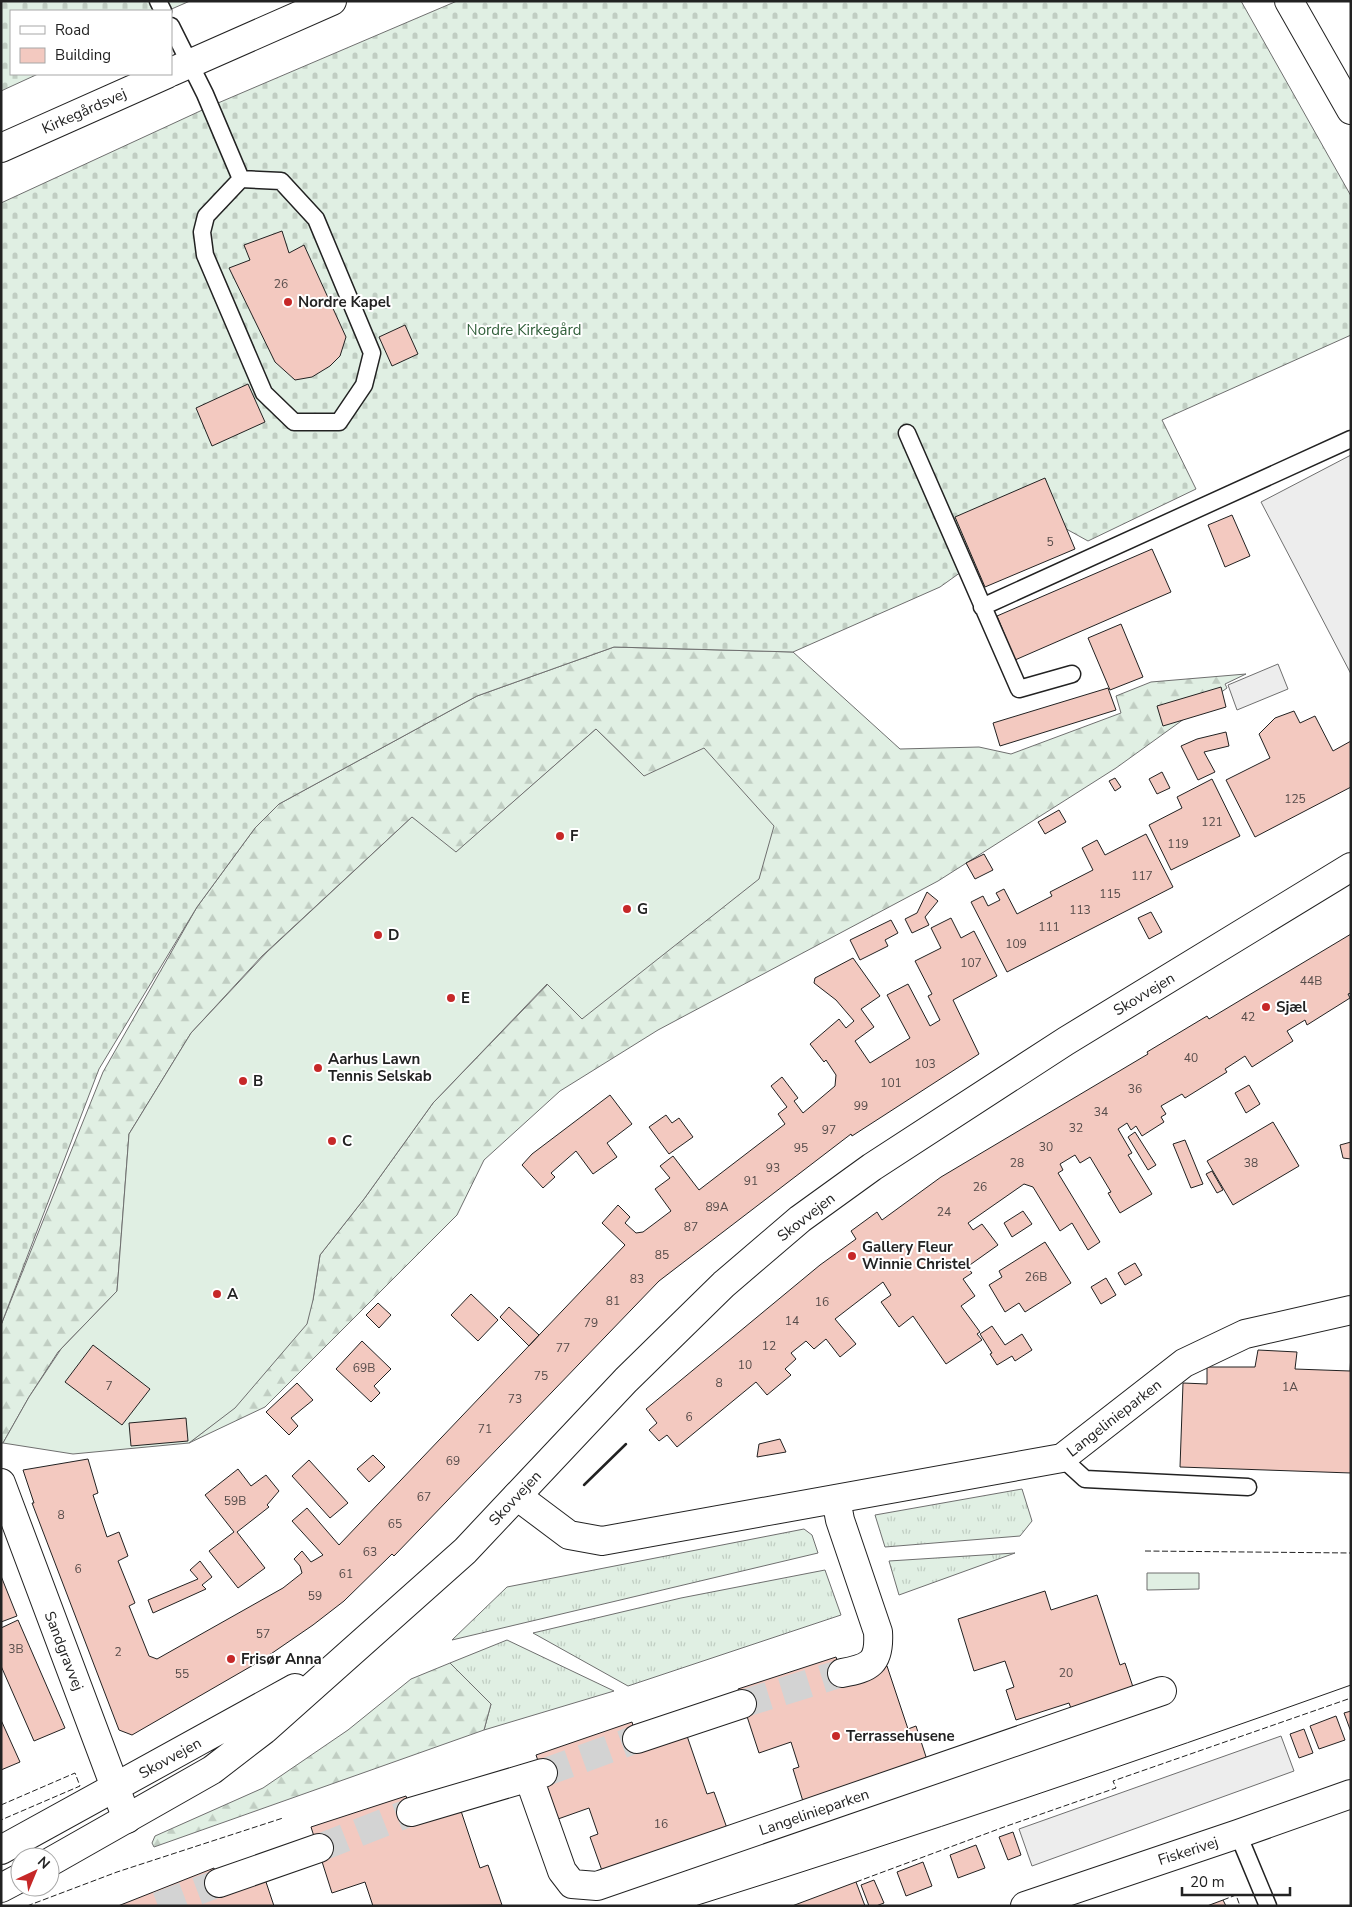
<svg xmlns="http://www.w3.org/2000/svg" width="1352" height="1907" font-family="'Nunito Sans',sans-serif">
<defs>
<pattern id="grass-tufts" width="24" height="20" patternUnits="userSpaceOnUse" patternTransform="scale(1.25)"><rect width="24" height="20" fill="#e0efe3"/><path d="M3 7l-1-3M5 7V3M7 7l1-3M15 17l-1-3M17 17v-4M19 17l1-3" fill="none" stroke="#c0cdc2"/></pattern>
<pattern id="forest-firs" width="22" height="20" patternUnits="userSpaceOnUse" patternTransform="scale(1.25)"><rect width="22" height="20" fill="#e0efe3"/><path d="M5 1l3.5 6h-7zM16 11l3.5 6h-7z" fill="#c0cdc2"/></pattern>
<pattern id="cemetery-stones" width="16" height="16" patternUnits="userSpaceOnUse" patternTransform="scale(1.25)"><rect width="16" height="16" fill="#e0efe3"/><path d="M2 7V4a2 2 0 0 1 4 0v3zM10 15v-3a2 2 0 0 1 4 0v3z" fill="#c0cdc2"/></pattern>
</defs>
<rect width="100%" height="100%" fill="#fff"/>
<path fill="url(#grass-tufts)" stroke="#6f6f6f" d="M1022,1489L1032,1521L1020,1536L885,1547L875,1515Z
M804,1529L812,1535L818,1553L452,1640L507,1587Z
M1015,1553L899,1595L889,1561Z
M825,1570L841,1615L628,1686L533,1633L681,1598Z
M507,1640L614,1691L484,1730L491,1704L450,1663Z"/>
<path fill="url(#forest-firs)" stroke="#6f6f6f" d="M614,647L793,652L900,749L979,747L1011,754L1121,713L1116,696L1151,682L1246,674L1225,684L1227,688L1116,768L938,881L658,1030L560,1091L484,1160L457,1215L265,1407L189,1443L235,1407L313,1300L320,1255L364,1199L433,1103L548,984L582,1019L644,776L596,729L452,856L412,817L262,956L191,1033L129,1134L117,1291L58,1352L29,1397L3,1443H1V1325L103,1072L197,907L255,828L279,804L477,696Z
M450,1663L491,1704L484,1730L154,1847L152,1843L155,1836L263,1788L348,1730L411,1679Z"/>
<path fill="url(#cemetery-stones)" stroke="#6f6f6f" d="M1,1H190L167,11H11V74H38L1,91Z
M457,1H1241L1351,196V335L1162,420L1196,489L1088,541L1041,515L940,587L793,652L614,647L477,696L279,804L255,828L197,907L99,1069L1,1325V203L211,106Z"/>
<path fill="#e0efe3" stroke="#6f6f6f" d="M596,729L644,776L704,748L774,826L759,879L582,1019L547,984L433,1103L364,1199L320,1255L313,1300L307,1324L235,1408L189,1443L73,1454L3,1443L29,1397L61,1349L117,1291L129,1134L191,1033L267,952L412,817L456,852Z
M1147,1573H1199V1589L1147,1590Z"/>
<path fill="#ededed" stroke="#6f6f6f" d="M1351,455V674L1261,502Z
M1278,664L1288,689L1237,710L1228,685Z
M1281,1736L1294,1771L1032,1866L1019,1829Z"/>
<path fill="#f3c9c0" stroke="#222" d="M282,231L289,253L304,245L346,337L340,356L330,366L312,377L295,380L275,362L229,268L250,260L244,245Z
M405,325L418,354L392,366L379,337Z
M248,384L265,422L212,446L196,408Z
M1045,478L1075,549L985,587L955,517Z
M1232,515L1250,556L1225,567L1208,525Z
M1152,549L1171,592L1015,660L997,616Z
M1121,624L1143,677L1110,690L1088,638Z
M1221,687L1226,707L1163,726L1157,706Z
M1108,688L1116,710L1000,746L993,723Z
M1294,711L1300,723L1315,716L1333,751L1351,741V787L1255,837L1226,780L1270,758L1259,734L1275,718Z
M1226,732L1229,746L1204,752L1215,772L1198,780L1181,746L1197,739Z
M1162,772L1170,788L1157,794L1149,779Z
M1115,778L1121,787L1115,791L1109,781Z
M1212,779L1240,836L1171,870L1149,825L1182,808L1177,797Z
M1059,810L1066,822L1045,834L1038,822Z
M1146,834L1173,887L1007,972L971,902L983,896L988,906L1000,900L996,893L1004,889L1017,914L1052,896L1050,892L1093,870L1082,848L1097,840L1105,855Z
M984,854L993,870L975,879L966,863Z
M927,892L938,901L925,917L929,925L912,933L905,919L917,913Z
M1151,912L1162,932L1149,939L1138,918Z
M951,918L961,938L974,931L997,976L953,1000L979,1054L852,1136L851,1134L659,1281L394,1556L392,1554L344,1601L313,1625L262,1660L132,1735L119,1730L32,1503H34L23,1470L88,1459L98,1493L93,1495L107,1537L119,1532L128,1556L118,1561L135,1603L129,1606L149,1656L157,1659L283,1588L302,1573L300,1566L294,1559L302,1551L311,1562L323,1555L292,1521L307,1508L339,1545L625,1245L602,1223L618,1205L630,1217L625,1223L636,1233L643,1232L671,1211L655,1189L670,1178L660,1166L673,1156L699,1190L785,1124L778,1114L787,1107L771,1086L782,1077L798,1098L794,1101L803,1113L835,1086L836,1075L826,1060L824,1062L810,1044L839,1019L846,1028L854,1021L836,1000L814,983L815,978L853,958L880,996L861,1009L874,1027L855,1041L870,1063L910,1038L887,995L908,984L930,1026L940,1020L928,996L932,994L915,961L941,948L931,928Z
M891,920L898,933L885,940L888,946L860,960L850,940Z
M1351,934V993L1348,994L1350,998L1307,1025L1305,1020L1287,1031L1293,1041L1252,1067L1245,1056L1225,1069L1227,1072L1185,1098L1182,1094L1161,1106L1166,1114L1161,1117L1164,1122L1142,1136L1136,1126L1131,1130L1127,1123L1118,1129L1132,1153L1128,1155L1152,1194L1120,1213L1108,1193L1111,1192L1090,1157L1080,1163L1075,1155L1060,1164L1063,1170L1058,1173L1100,1242L1088,1250L1072,1223L1060,1231L1033,1187L1024,1184L968,1223L973,1230L982,1224L998,1245L967,1267L972,1273L963,1279L975,1296L961,1306L980,1332L977,1334L982,1340L946,1364L913,1316L899,1327L881,1302L891,1295L883,1282L835,1319L856,1344L840,1357L826,1339L814,1349L806,1341L791,1353L796,1359L785,1369L791,1375L767,1395L756,1382L677,1447L667,1435L659,1441L649,1430L657,1423L646,1409L820,1265L856,1239L851,1231L877,1212L882,1220L941,1177L1148,1054L1147,1052L1207,1016L1209,1019Z
M1249,1085L1260,1104L1246,1113L1235,1093Z
M610,1095L632,1124L607,1143L617,1157L593,1174L576,1151L551,1173L555,1177L543,1188L522,1165L532,1154Z
M666,1115L672,1123L679,1118L693,1137L669,1154L649,1127Z
M1273,1122L1299,1166L1233,1205L1207,1161Z
M1135,1132L1156,1165L1148,1170L1128,1137Z
M1185,1140L1203,1184L1191,1188L1173,1144Z
M1351,1142V1159L1343,1158L1340,1145Z
M1212,1171L1223,1190L1217,1193L1206,1174Z
M1023,1211L1032,1224L1012,1237L1004,1223Z
M1045,1242L1071,1283L1025,1312L1019,1303L1005,1312L989,1285L1002,1277L999,1271Z
M1135,1263L1142,1275L1125,1285L1118,1273Z
M1106,1278L1116,1295L1101,1304L1091,1287Z
M471,1294L498,1320L478,1341L451,1315Z
M378,1303L391,1315L379,1328L366,1315Z
M509,1307L539,1335L529,1346L500,1317Z
M992,1326L1005,1345L1022,1334L1032,1350L1015,1361L1012,1356L997,1365L990,1354L992,1353L980,1334Z
M362,1341L391,1369L374,1386L380,1393L371,1402L336,1369Z
M93,1345L150,1389L122,1425L65,1382Z
M1258,1350L1297,1352L1295,1369L1350,1371L1351,1354V1473L1180,1467L1183,1383L1207,1384V1367H1255Z
M297,1383L313,1400L291,1418L298,1426L289,1435L266,1412Z
M186,1418L188,1441L131,1446L129,1423Z
M780,1439L786,1452L757,1457L759,1444Z
M373,1455L385,1467L369,1482L357,1469Z
M309,1460L348,1503L330,1518L292,1476Z
M238,1469L251,1486L266,1475L279,1491L267,1505L269,1507L237,1532L265,1568L238,1588L209,1551L234,1532L205,1495Z
M200,1561L212,1577L202,1585L206,1589L153,1613L148,1600L198,1579L190,1570Z
M1,1576L17,1616L1,1622Z
M1045,1591L1051,1610L1097,1595L1120,1665L1125,1663L1134,1690L1072,1711L1069,1703L1016,1720L1006,1690L1014,1687L1005,1661L974,1671L958,1619Z
M18,1620L65,1728L34,1741L1,1666V1628Z
M836,1657L844,1680L887,1666L908,1729L916,1726L929,1766L806,1811L793,1769L799,1767L791,1742L759,1753L738,1689Z
M1351,1711V1732L1344,1713Z
M1336,1716L1345,1740L1319,1749L1310,1726Z
M1,1720L20,1762L1,1770Z
M632,1722L637,1739L686,1733L707,1794L714,1792L728,1831L605,1879L590,1837L598,1834L589,1808L558,1819L536,1755Z
M1304,1729L1313,1753L1299,1758L1290,1734Z
M406,1796L414,1820L459,1805L480,1868L488,1865L502,1905L373,1906L365,1882L332,1893L311,1827Z
M1013,1832L1021,1855L1008,1860L999,1837Z
M976,1845L985,1868L958,1878L950,1855Z
M923,1862L932,1886L906,1896L897,1872Z
M214,1868L219,1883L264,1876L274,1906H118Z
M874,1880L884,1903L876,1906H869L861,1885Z
M856,1882L865,1906H792Z
M1223,1900L1226,1906H1207Z"/>
<g fill="none" stroke-linecap="round" stroke-linejoin="round">
<path stroke="#d3d3d3" stroke-width="28" stroke-dasharray="28 14" stroke-linecap="butt" d="M742,1704L842,1673
M543,1773L637,1739
M319,1848L411,1812
M158,1906L219,1883"/>
<defs>
<path id="service" d="M158,1L163,11
M171,26L205,94L241,179
M241,179L281,181L316,219L372,353L364,385L339,422H294L264,393L205,255L202,232L206,216Z
M907,433L1019,689L1072,674
M982,607L1351,439
M1062,1458L1085,1479L1248,1487
M1238,1834L1268,1906"/>
<path id="minor" d="M1,1483L127,1819
M517,1496L569,1535L602,1541L1062,1458L1184,1363L1245,1334L1351,1310
M836,1499L840,1520L878,1632C880,1663 870,1668 842,1673
M637,1739L742,1704
M529,1778L562,1871L572,1884L597,1886L1162,1691
M411,1812L543,1773
M219,1883L319,1848
M1025,1906L1238,1834L1351,1794"/>
<path id="tertiary" d="M1289,1L1351,110
M171,72L332,1
M1,148L167,74
M1,1850L295,1688
M50,1862L212,1770L264,1730L465,1551L626,1380L724,1284L800,1219L872,1167L1066,1041L1351,867
M1,1888L20,1878"/>
</defs>
<use href="#service" stroke="#222" stroke-width="19"/>
<use href="#minor" stroke="#222" stroke-width="30"/>
<use href="#tertiary" stroke="#222" stroke-width="30"/>
<use href="#service" stroke="#fff" stroke-width="16"/>
<use href="#minor" stroke="#fff" stroke-width="28"/>
<use href="#tertiary" stroke="#fff" stroke-width="28"/>
<path stroke="#222" stroke-width="1" d="M695,1906C915,1837 1133,1763 1351,1685"/>
<path stroke="#222" stroke-width="1" stroke-dasharray="6 2.5" stroke-linecap="butt" d="M1145,1551L1351,1553
M1,1805L75,1773L80,1786L1,1820
M856,1882L1004,1827L1116,1788L1113,1781L1351,1698
M1223,1900L1236,1895L1240,1906
M27,1906L117,1872L283,1818"/>
<path stroke="#222" stroke-width="2.5" d="M584,1485L626,1444"/>
</g>
<g fill="#c62828" stroke="#fff" stroke-width="2">
<circle cx="288" cy="302" r="5"/>
<circle cx="560" cy="836" r="5"/>
<circle cx="627" cy="909" r="5"/>
<circle cx="378" cy="935" r="5"/>
<circle cx="451" cy="998" r="5"/>
<circle cx="1266" cy="1007" r="5"/>
<circle cx="318" cy="1068" r="5"/>
<circle cx="243" cy="1081" r="5"/>
<circle cx="332" cy="1141" r="5"/>
<circle cx="852" cy="1256" r="5"/>
<circle cx="217" cy="1294" r="5"/>
<circle cx="231" cy="1659" r="5"/>
<circle cx="836" cy="1736" r="5"/>
</g>
<g text-anchor="middle" stroke-width="4" stroke-linejoin="round" paint-order="stroke">
<g font-size="12" fill="#564c4a">
<text x="281" y="288">26</text>
<text x="1050" y="546">5</text>
<text x="1295" y="803">125</text>
<text x="1212" y="826">121</text>
<text x="1178" y="848">119</text>
<text x="1142" y="880">117</text>
<text x="1110" y="898">115</text>
<text x="1080" y="914">113</text>
<text x="1049" y="931">111</text>
<text x="1016" y="948">109</text>
<text x="971" y="967">107</text>
<text x="1311" y="985">44B</text>
<text x="1248" y="1021">42</text>
<text x="1191" y="1062">40</text>
<text x="925" y="1068">103</text>
<text x="891" y="1087">101</text>
<text x="1135" y="1093">36</text>
<text x="861" y="1110">99</text>
<text x="1101" y="1116">34</text>
<text x="1076" y="1132">32</text>
<text x="829" y="1134">97</text>
<text x="1046" y="1151">30</text>
<text x="801" y="1152">95</text>
<text x="1017" y="1167">28</text>
<text x="1251" y="1167">38</text>
<text x="773" y="1172">93</text>
<text x="751" y="1185">91</text>
<text x="980" y="1191">26</text>
<text x="717" y="1211">89A</text>
<text x="944" y="1216">24</text>
<text x="691" y="1231">87</text>
<text x="662" y="1259">85</text>
<text x="1036" y="1281">26B</text>
<text x="637" y="1283">83</text>
<text x="613" y="1305">81</text>
<text x="822" y="1306">16</text>
<text x="792" y="1325">14</text>
<text x="591" y="1327">79</text>
<text x="769" y="1350">12</text>
<text x="563" y="1352">77</text>
<text x="745" y="1369">10</text>
<text x="364" y="1372">69B</text>
<text x="541" y="1380">75</text>
<text x="719" y="1387">8</text>
<text x="109" y="1390">7</text>
<text x="1290" y="1391">1A</text>
<text x="515" y="1403">73</text>
<text x="689" y="1421">6</text>
<text x="485" y="1433">71</text>
<text x="453" y="1465">69</text>
<text x="424" y="1501">67</text>
<text x="235" y="1505">59B</text>
<text x="61" y="1519">8</text>
<text x="395" y="1528">65</text>
<text x="370" y="1556">63</text>
<text x="78" y="1573">6</text>
<text x="346" y="1578">61</text>
<text x="315" y="1600">59</text>
<text x="263" y="1638">57</text>
<text x="16" y="1653">3B</text>
<text x="118" y="1656">2</text>
<text x="1066" y="1677">20</text>
<text x="182" y="1678">55</text>
<text x="661" y="1828">16</text>
</g>
<g font-size="15" fill="#222" stroke="#fff">
<text transform="translate(84 111) rotate(-24)" y="5">Kirkegårdsvej</text>
<text transform="translate(1144 994) rotate(-31)" y="5">Skovvejen</text>
<text transform="translate(806 1217) rotate(-38)" y="5">Skovvejen</text>
<text transform="translate(1114 1418) rotate(-38)" y="5">Langelinieparken</text>
<text transform="translate(515 1498) rotate(-47)" y="5">Skovvejen</text>
<text transform="translate(64 1651) rotate(69)" y="5">Sandgravvej</text>
<text transform="translate(170 1758) rotate(-29)" y="5">Skovvejen</text>
<text transform="translate(814 1812) rotate(-19)" y="5">Langelinieparken</text>
<text transform="translate(1188 1851) rotate(-18)" y="5">Fiskerivej</text>
</g>
<g font-size="15" font-weight="bold" fill="#222" stroke="#fff" text-anchor="start">
<text x="298" y="307">Nordre Kapel</text>
<text x="570" y="841">F</text>
<text x="637" y="914">G</text>
<text x="388" y="940">D</text>
<text x="461" y="1003">E</text>
<text x="1276" y="1012">Sjæl</text>
<text x="328" y="1064">Aarhus Lawn<tspan x="328" dy="17">Tennis Selskab</tspan></text>
<text x="253" y="1086">B</text>
<text x="342" y="1146">C</text>
<text x="862" y="1252">Gallery Fleur<tspan x="862" dy="17">Winnie Christel</tspan></text>
<text x="227" y="1299">A</text>
<text x="241" y="1664">Frisør Anna</text>
<text x="846" y="1741">Terrassehusene</text>
</g>
<g font-size="15" fill="#2f5e38" stroke="#fff">
<text x="524" y="335">Nordre Kirkegård</text>
</g>
</g>
<rect width="1352" height="1907" fill="none" stroke="#222222" stroke-width="5"/>
<rect x="10" y="10" width="162" height="65" fill="#ffffff" stroke="#a7a7a7"/>
<rect x="20" y="26" width="25" height="8" fill="#ffffff" stroke="#a7a7a7"/>
<text x="55" y="35" font-size="15" fill="#222222">Road</text>
<rect x="20" y="48" width="25" height="15" fill="#f3c9c0" stroke="#a7a7a7"/>
<text x="55" y="60" font-size="15" fill="#222222">Building</text>
<g transform="translate(35 1872) rotate(44)"><circle r="24" fill="#ffffff" stroke="#a7a7a7"/>
<path d="M0-4L9 19L0 12L-9 19Z" fill="#c62828"/>
<text y="-8" font-size="14" font-weight="bold" text-anchor="middle" fill="#222222">N</text>
</g>
<path d="M1182 1887v8h108v-8" fill="none" stroke="#222222" stroke-width="2.5"/>
<text x="1190" y="1887" font-size="15" fill="#222222" stroke="#ffffff" stroke-width="4" paint-order="stroke">20 m</text>
</svg>
